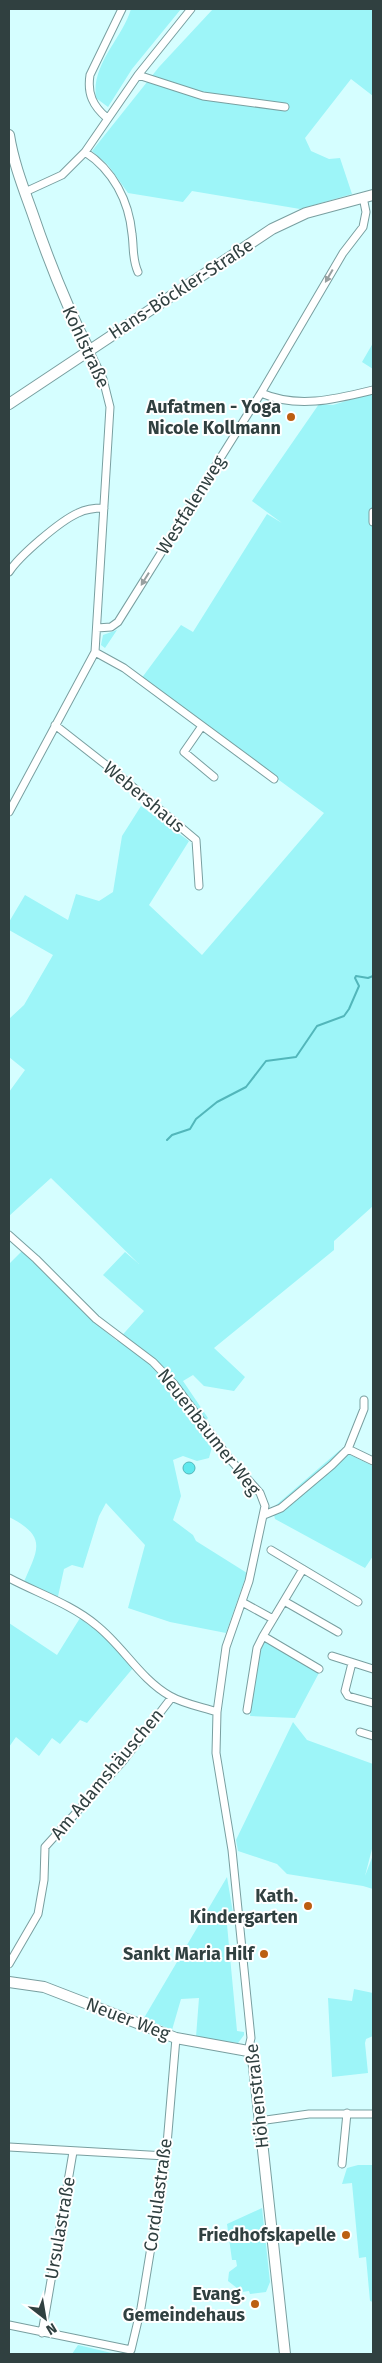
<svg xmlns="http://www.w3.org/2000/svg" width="382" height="2363" font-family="'Fira Sans',sans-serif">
<rect width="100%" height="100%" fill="#d5feff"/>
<path fill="#9df5f8" d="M131,9H181L132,69L108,107L96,98C91,64 122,39 131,9Z
M213,9H373V96L351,79L305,138L311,151L329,159L340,158L352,194L300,209L192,191L183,202L128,193L108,165L92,151L159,67Z
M373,343V369L362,362Z
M373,387V1206L334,1241V1250L214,1348L245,1377L234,1391L204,1386L193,1375L183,1381L208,1418L202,1424L213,1443L209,1458L197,1461L183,1456L173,1460L181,1496L173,1520L193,1535L196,1541L247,1573L226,1633L170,1622L128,1608L145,1545L106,1503L99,1516L83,1568L72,1565L64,1569L57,1601L23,1584C38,1549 48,1537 9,1517V1264L22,1251L95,1323L117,1341L144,1311L103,1275L125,1252L139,1264L51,1178L9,1216V1092L25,1070L9,1057V1019L24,1005L53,955L9,930V922L25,895L68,920L76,894L99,901L113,892L122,836L141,806L189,841L149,905L202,955L324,813L141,679L181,625L193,632L267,514L282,523L252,501L319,404L333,405L369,394Z
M117,630L105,648L101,645L103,635Z
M340,1450L373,1466V1556L365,1568L275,1519L274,1515L280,1512L275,1506Z
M80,1618L110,1641L133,1668L87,1723L80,1720L60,1744L52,1738L39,1756L16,1737L9,1747V1623L57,1655Z
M265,1640L320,1671L295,1718L250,1716L261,1648Z
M293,1722L307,1740L373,1764V1845L365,1876L373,1855V1889L363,1886L287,1874L277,1864L238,1851L236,1840Z
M227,1877L233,1913L226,1914L237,2031L244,2032V2035L238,2043L196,2037L199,1998L181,1999L172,2030L144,2018Z
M354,1989L373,1993V2036L366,2039L365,2043L368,2073L332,2077L328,1998L352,2001Z
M358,2165H373V2302L370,2301L366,2257L359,2258L352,2183L342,2184L347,2168Z
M262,2208L270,2282L266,2292L250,2294L249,2291L242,2292L228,2281L229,2272L237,2266L236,2260H232L227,2224Z
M78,2345L116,2354H118H72Z"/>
<path fill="#60e9ee" stroke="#52b6ba" d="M183 1468a6 6 0 1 1 12 0a6 6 0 1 1-12 0Z"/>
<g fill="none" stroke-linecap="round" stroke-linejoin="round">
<path stroke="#52b6ba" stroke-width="2" d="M167,1140L172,1135L190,1129L196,1119L217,1102L246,1087L266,1061L296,1057L317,1026L344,1016L349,1009L359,986L355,978L356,976L368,978L373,976"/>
<defs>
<path id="street" d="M138,75L203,96L285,107
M107,118C93,106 87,94 90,75L122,9
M85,152C113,170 129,201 132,234C134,248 132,259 138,272
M25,192L62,175L85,152L138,75L191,9
M261,393C298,409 336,399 373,390
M373,512V522
M9,572C19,556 60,521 78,513C86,509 95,508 104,508
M97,628L111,627L118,622L261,393L343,253L363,227L366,212L363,197
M95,652L124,668L274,779
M55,725L115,772L196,840L199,886
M202,726L184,752L214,777
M9,812L95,652L110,407L103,379L89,350
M9,1235L36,1259L96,1319L153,1362L174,1384L228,1457L260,1493L265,1506L249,1581L226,1647L217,1712L216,1753L232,1850L251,2038L248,2051
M348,1449L373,1461
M264,1515L281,1508L332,1465L348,1449L364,1409V1400
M271,1550L358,1602
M303,1569L263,1636L319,1669
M9,1578C37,1593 71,1604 96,1625C123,1646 140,1679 170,1696C184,1704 202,1707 217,1712
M284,1601L338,1632
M242,1602L273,1619
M332,1656L373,1669
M352,1663L345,1691L348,1696L373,1703
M247,1710L257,1648L263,1636
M360,1732L373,1736
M9,1964L38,1914L44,1880L45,1847L123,1761L172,1697
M259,2121L309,2114H373
M9,2147L166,2156
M342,2164L347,2113
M9,2325L131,2350L141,2308L166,2156L176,2038
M42,2333L73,2152"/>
<path id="secondary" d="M9,135C13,161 23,187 32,212C48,259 66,305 89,350
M9,404L272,229L306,213L373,195
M9,1982L44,1987L176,2038L248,2051L253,2059L254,2067L285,2354"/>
</defs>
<use href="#street" stroke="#799fa0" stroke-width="9"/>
<use href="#secondary" stroke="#799fa0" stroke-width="12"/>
<use href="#street" stroke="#fff" stroke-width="7"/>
<use href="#secondary" stroke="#fff" stroke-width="10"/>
</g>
<defs><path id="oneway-solid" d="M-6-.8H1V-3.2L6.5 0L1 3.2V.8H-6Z" transform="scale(1.25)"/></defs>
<g fill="#98a0a0">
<use href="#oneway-solid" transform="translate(329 276) rotate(120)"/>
<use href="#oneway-solid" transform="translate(145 579) rotate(122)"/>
</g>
<g fill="#bc5e11" stroke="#fff" stroke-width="2">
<circle cx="291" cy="417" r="5"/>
<circle cx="308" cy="1906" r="5"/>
<circle cx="264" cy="1954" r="5"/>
<circle cx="346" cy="2235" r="5"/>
<circle cx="255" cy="2304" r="5"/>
</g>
<g text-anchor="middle" stroke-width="4" stroke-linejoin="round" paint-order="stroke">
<g font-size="18" fill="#304040" stroke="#fff">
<text transform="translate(181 289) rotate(-33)" y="6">Hans-Böckler-Straße</text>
<text transform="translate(86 347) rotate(65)" y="6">Kohlstraße</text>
<text transform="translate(191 505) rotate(-58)" y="6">Westfalenweg</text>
<text transform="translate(144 797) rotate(40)" y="6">Webershaus</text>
<text transform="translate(209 1432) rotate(52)" y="6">Neuenbaumer Weg</text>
<text transform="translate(107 1774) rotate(-50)" y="6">Am Adamshäuschen</text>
<text transform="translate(128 2019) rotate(21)" y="6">Neuer Weg</text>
<text transform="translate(257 2096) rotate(-96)" y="6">Höhenstraße</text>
<text transform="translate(158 2195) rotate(-82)" y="6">Cordulastraße</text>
<text transform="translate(60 2228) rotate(-80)" y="6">Ursulastraße</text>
</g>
<g font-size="18" font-weight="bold" fill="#304040" stroke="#fff" text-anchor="end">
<text x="281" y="413">Aufatmen - Yoga<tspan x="281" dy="21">Nicole Kollmann</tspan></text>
<text x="298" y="1902">Kath.<tspan x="298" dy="21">Kindergarten</tspan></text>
<text x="254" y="1960">Sankt Maria Hilf</text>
<text x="336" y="2241">Friedhofskapelle</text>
<text x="245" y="2300">Evang.<tspan x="245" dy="21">Gemeindehaus</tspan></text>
</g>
</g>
<rect width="382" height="2363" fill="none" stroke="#304040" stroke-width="20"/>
<g transform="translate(45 2318) rotate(149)" stroke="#ffffff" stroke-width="4" paint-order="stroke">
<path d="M0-4L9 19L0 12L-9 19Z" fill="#304040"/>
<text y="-8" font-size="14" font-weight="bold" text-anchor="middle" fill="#304040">N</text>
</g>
</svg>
